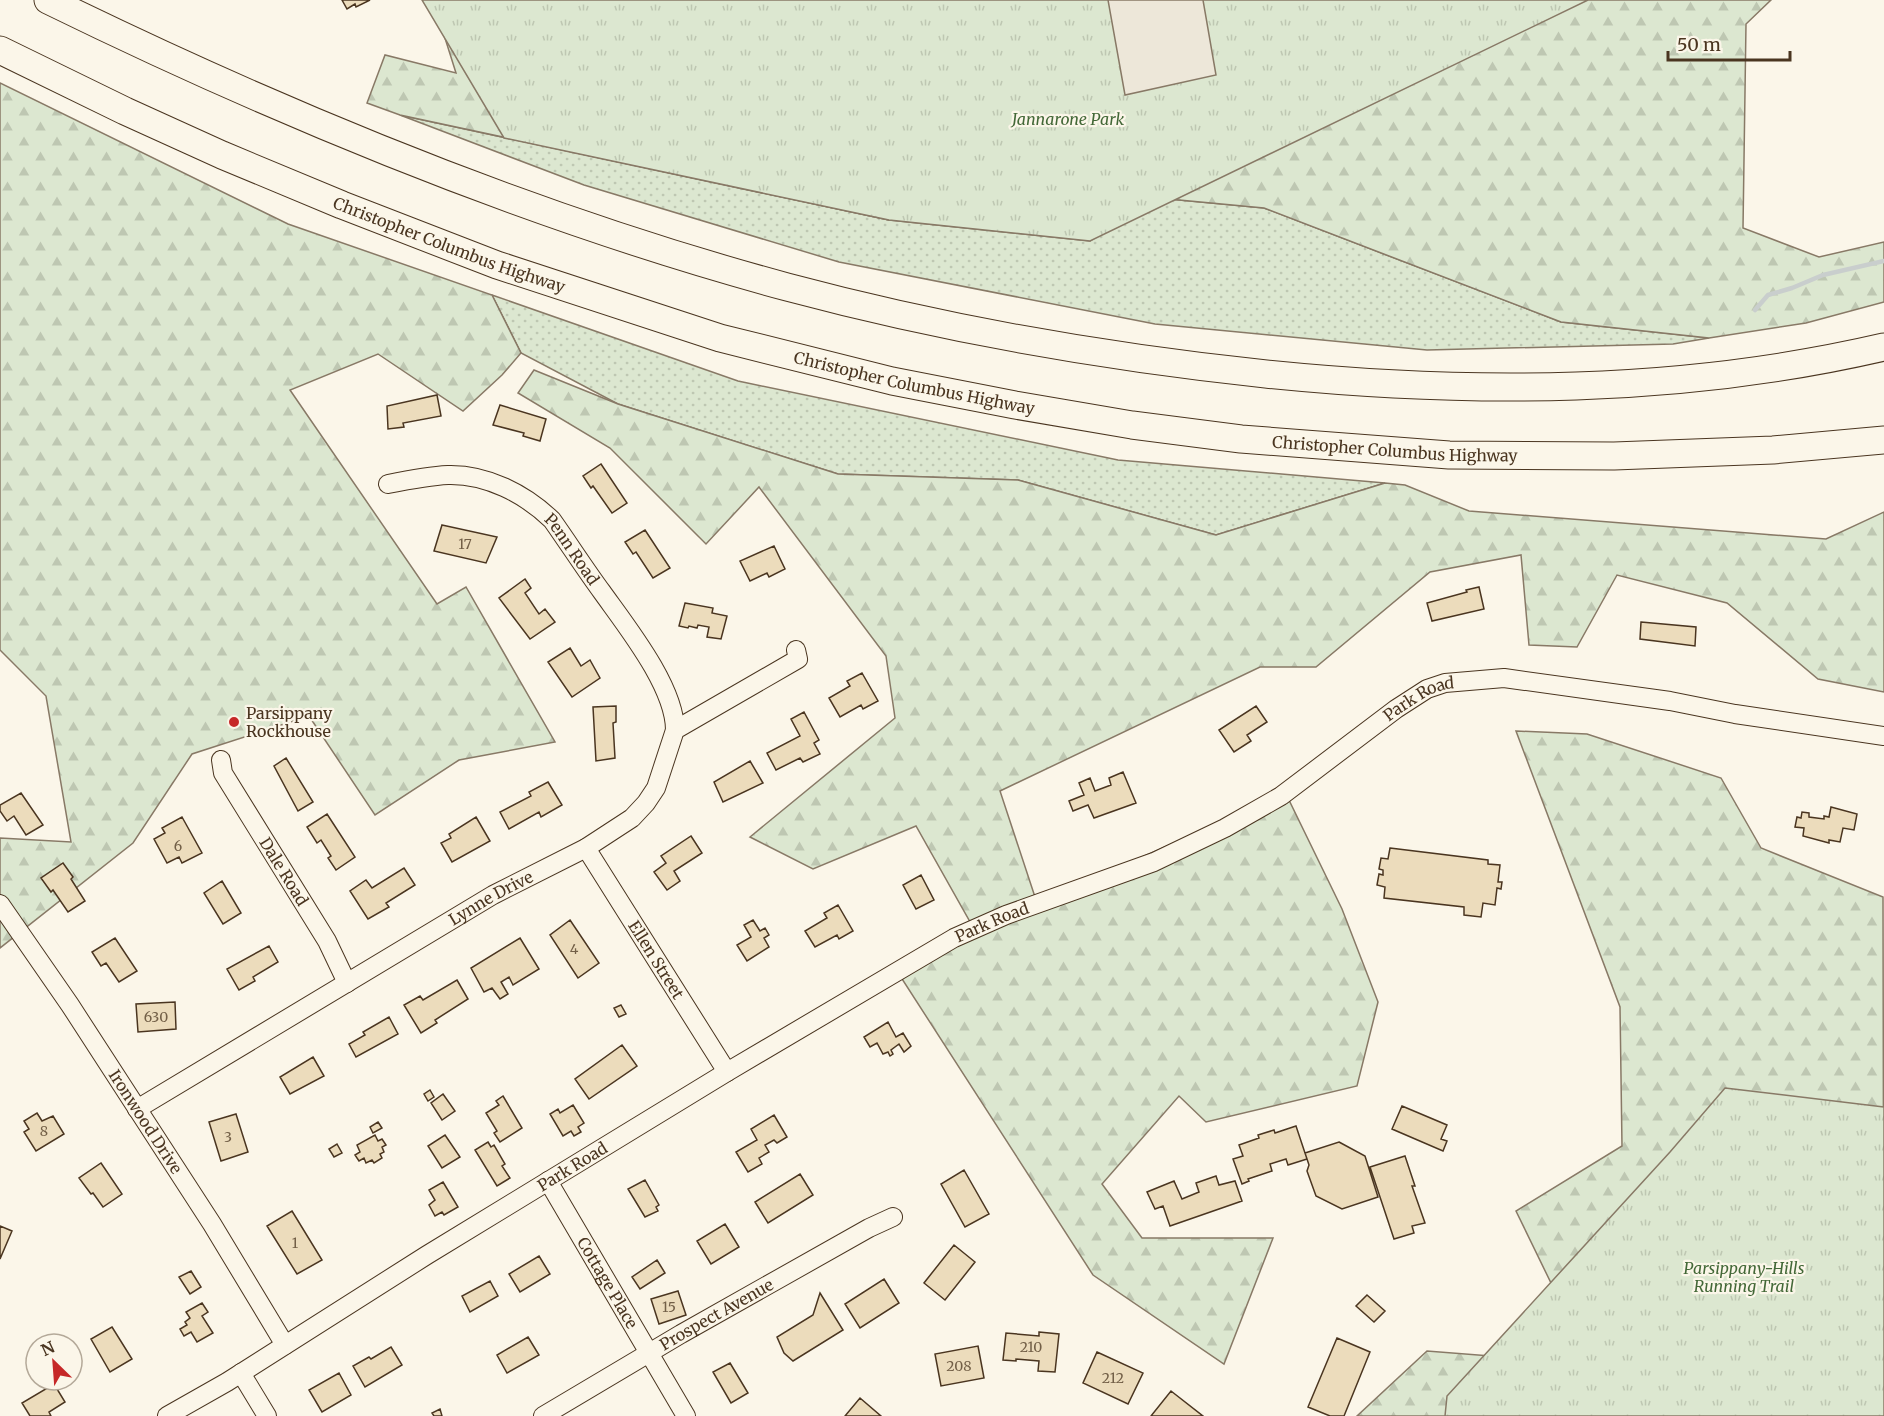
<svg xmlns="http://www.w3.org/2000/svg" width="1884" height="1416" font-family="Merriweather,serif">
<defs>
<pattern id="grass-dots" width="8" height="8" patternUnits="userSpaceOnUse" patternTransform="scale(1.5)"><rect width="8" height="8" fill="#dce7d0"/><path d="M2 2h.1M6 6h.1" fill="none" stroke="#bec7b2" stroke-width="1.8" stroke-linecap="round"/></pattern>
<pattern id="forest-firs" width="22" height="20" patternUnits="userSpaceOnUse" patternTransform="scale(1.5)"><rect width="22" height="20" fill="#dce7d0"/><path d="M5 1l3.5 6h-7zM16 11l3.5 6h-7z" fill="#bec7b2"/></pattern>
<pattern id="park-tufts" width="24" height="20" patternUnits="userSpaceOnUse" patternTransform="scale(1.5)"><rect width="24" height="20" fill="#dce7d0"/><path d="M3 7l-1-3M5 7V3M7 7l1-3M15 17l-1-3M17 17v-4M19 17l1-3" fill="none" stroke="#bec7b2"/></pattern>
</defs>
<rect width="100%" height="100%" fill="#fbf6e9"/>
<path fill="url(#grass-dots)" stroke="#887966" stroke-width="1.5" d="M400,115L889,220L1090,241L1158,198L1264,208L1561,322L1709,338L1673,344L1427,350L1155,324L839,262L584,185Z
M492,295L738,381L1118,460L1385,483L1216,535L1018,480L838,474L618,404L521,353Z"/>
<path fill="url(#forest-firs)" stroke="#887966" stroke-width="1.5" d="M433,0H1771L1746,24L1743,228L1819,257L1884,242V302L1806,323L1709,338L1561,322L1264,208L1158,198L889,220L400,115L367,103L385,55L456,73Z
M0,83L288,224L492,295L521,353L502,375L463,411L378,354L290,390L437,604L466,587L555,742L459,760L375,815L309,716L192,754L133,843L0,948V838L71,842L46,696L0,650Z
M534,370L618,404L838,474L1018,480L1216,535L1385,483L1405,485L1469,511L1826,539L1884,512V692L1818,679L1727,603L1617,575L1577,647L1529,645L1521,555L1430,572L1316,667H1260L1000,791L1037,903L1286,794L1342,909L1378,1002L1357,1086L1206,1122L1179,1096L1102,1184L1142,1238H1273L1224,1364L1093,1275L895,968L974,929L916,826L813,869L750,837L895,718L886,656L759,487L706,544L610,448L518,393Z
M1516,731L1587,734L1721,778L1761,848L1883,897L1884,1416H1357L1427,1351L1554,1361L1568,1318L1516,1211L1622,1146L1620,1007Z"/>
<path fill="url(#park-tufts)" stroke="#887966" stroke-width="1.5" d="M422,0H1588L1090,241L889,220L504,138Z
M1725,1088L1884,1107V1416H1445L1447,1396L1670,1152Z"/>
<path fill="#ede7d9" stroke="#887966" stroke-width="1.5" d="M1108,0H1203L1216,75L1125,95Z"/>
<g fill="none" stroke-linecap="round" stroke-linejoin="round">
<path stroke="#c9cecd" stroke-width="4.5" d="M1755,310L1768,295L1792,288L1823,275L1884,261"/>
</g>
<path fill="#ecdcbc" stroke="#4a3520" stroke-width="1.5" d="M342,0H370L356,7L355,4L347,9Z
M437,395L441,416L403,423L404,427L388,429L387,406Z
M500,405L546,419L540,441L523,436L524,433L493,425Z
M601,464L627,503L612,513L593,486L591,488L583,476Z
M442,525L497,537L486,563L434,551Z
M645,530L670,568L653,578L636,552L633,554L625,542Z
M774,546L785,569L769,577L767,573L750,581L740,561Z
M525,579L531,588L525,593L539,614L545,609L555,622L530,639L499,598Z
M1479,587L1484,609L1432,621L1427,603L1467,592L1466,590Z
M685,603L713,608L712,613L727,616L721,639L707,637L709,627L698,625L697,628L689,626L688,628L679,626Z
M1641,622L1696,627L1695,646L1640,639Z
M570,648L581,666L590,660L600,678L572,697L548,662Z
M862,673L878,701L863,709L861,705L840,717L829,698L850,686L847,681Z
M616,706V722L613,723L615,758L596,761L593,707Z
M1256,706L1267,722L1247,735L1251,741L1234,752L1219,730Z
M804,712L819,740L814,743L820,754L803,762L800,758L776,770L767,753L800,736L791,719Z
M286,758L313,802L298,811L274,766Z
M750,761L763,783L723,802L714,782Z
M1123,772L1136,803L1094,818L1088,805L1073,811L1069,801L1084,795L1079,783L1090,778L1095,791L1111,785L1109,778Z
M548,782L562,805L541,817L539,812L509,829L500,812L531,796L529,792Z
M21,793L43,825L26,835L14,816L7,821L0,811V805Z
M1831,807L1857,814L1854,830L1843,828L1840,842L1829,840V843L1803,836L1804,828L1795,827L1797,817L1801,818L1802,812L1809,813V817L1824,819V816L1829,817Z
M327,814L355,857L336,870L328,858L331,856L321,840L317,843L307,827Z
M182,817L202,853L182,863L179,857L167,863L154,839L165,833L162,828Z
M476,817L490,841L452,862L441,843L451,838L449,834Z
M691,836L702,853L674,871L680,881L667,890L654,872L666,863L661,856Z
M1390,848L1488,860V864L1500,865L1498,882H1502L1501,889L1497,888L1495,905L1483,903L1481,917L1464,915V907L1384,898L1385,887L1377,885L1379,874L1383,875V870L1379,869L1381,858L1388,859Z
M63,863L73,877L71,879L85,901L68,912L53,890L51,892L41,878Z
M404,868L415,885L386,903L389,907L368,919L350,891L366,880L372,888Z
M921,875L934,900L916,909L903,885Z
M222,881L241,913L223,924L204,893Z
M838,905L853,931L839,939L837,935L815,947L805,931L827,918L824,913Z
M570,920L599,963L578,978L550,935Z
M753,920L760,931L765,928L769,935L764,938L769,947L747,961L737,945L751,937L744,925Z
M115,938L137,971L119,982L106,963L101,966L92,952Z
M520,938L539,969L513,985L509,977L501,982L508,994L500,999L492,988L484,992L471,968Z
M269,946L278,962L253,977L255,981L239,990L227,969Z
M457,980L468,999L435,1020L437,1023L421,1033L404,1005L420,996L423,1000Z
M175,1002L176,1029L138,1032L136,1004Z
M621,1005L626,1014L619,1017L614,1008Z
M389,1017L398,1034L356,1057L349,1044L365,1035L363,1032Z
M888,1022L896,1037L903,1033L911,1046L904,1052L899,1044L891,1050L893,1054L890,1056L888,1052L883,1054L877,1043L870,1047L864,1037Z
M622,1045L637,1066L589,1099L575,1079Z
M313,1057L324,1076L290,1094L280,1077Z
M430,1090L434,1097L428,1101L424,1094Z
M443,1094L455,1111L442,1120L431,1103Z
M503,1096L522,1128L500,1142L494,1133L497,1131L486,1113L499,1105L496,1101Z
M573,1105L584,1123L578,1127L581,1132L574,1136L571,1131L563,1136L550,1114L558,1109L560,1113Z
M1402,1106L1447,1125L1441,1139L1447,1141L1443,1151L1392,1129Z
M37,1113L42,1121L53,1116L64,1134L36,1151L24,1132L29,1129L24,1121Z
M236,1114L248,1152L221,1161L209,1122Z
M774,1115L787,1137L777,1143L774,1140L765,1145L769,1152L759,1158L762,1164L748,1172L736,1152L757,1140L751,1129Z
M378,1122L382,1128L373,1133L370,1127Z
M1296,1126L1307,1159L1288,1165L1286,1159L1270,1164L1272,1171L1248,1179L1249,1181L1242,1184L1233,1159L1243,1156L1239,1145L1259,1138L1258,1135L1274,1130L1275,1133Z
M375,1135L378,1141L382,1139L386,1145L382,1147L384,1152L380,1154L382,1158L374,1163L372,1160L366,1163L364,1158L359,1161L355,1155L360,1152L357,1145Z
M445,1135L460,1157L442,1168L428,1146Z
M488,1142L491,1147L494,1145L505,1164L502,1166L510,1178L497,1186L475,1150Z
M1339,1142L1365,1156L1378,1197L1342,1209L1316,1196L1307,1171L1309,1165L1305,1153Z
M337,1144L342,1153L334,1157L329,1149Z
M1405,1156L1415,1186H1412L1425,1223L1412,1226L1414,1233L1394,1239L1370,1167Z
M101,1163L122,1194L103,1207L93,1193L91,1194L79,1178Z
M964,1170L989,1214L965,1227L941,1184Z
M800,1174L813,1195L768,1223L755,1202Z
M1216,1176L1219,1185L1235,1181L1242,1201L1170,1226L1163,1206L1155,1209L1147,1192L1174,1181L1182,1199L1199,1192L1196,1183Z
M645,1180L659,1205L656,1207L658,1211L645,1217L628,1189Z
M443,1182L458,1207L444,1215L442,1212L435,1216L429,1205L435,1200L429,1190Z
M292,1211L322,1260L297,1274L267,1226Z
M725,1224L739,1247L711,1264L697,1241Z
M0,1226L12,1231L0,1259Z
M954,1245L975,1262L945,1300L924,1283Z
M539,1256L550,1274L520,1292L509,1274Z
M657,1260L665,1273L640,1289L632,1277Z
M191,1271L201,1287L190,1294L179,1277Z
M884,1279L899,1303L860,1328L845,1304Z
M490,1281L498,1296L470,1312L462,1296Z
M678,1291L686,1315L659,1324L651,1299Z
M820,1293L843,1330L793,1361L784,1353L777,1337L813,1315Z
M1367,1295L1385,1311L1374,1322L1356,1306Z
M202,1303L208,1312L202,1316L213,1333L197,1342L191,1332L184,1336L180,1329L187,1325L185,1322L190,1318L186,1312Z
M112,1327L132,1359L110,1372L91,1339Z
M1039,1332L1059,1334L1055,1372L1038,1371L1039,1361L1016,1359V1361L1003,1360L1006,1333L1039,1336Z
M528,1337L539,1355L507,1373L497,1355Z
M1337,1338L1370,1352L1344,1416H1330L1308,1407Z
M978,1346L984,1378L941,1386L935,1354Z
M391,1347L402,1365L365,1387L353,1366L369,1357L371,1359Z
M1097,1352L1143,1373L1128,1404L1083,1383Z
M730,1363L748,1393L731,1403L713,1372Z
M339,1373L351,1395L322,1412L309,1390Z
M54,1384L65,1402L49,1412L51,1416H30L22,1403Z
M1171,1391L1203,1416H1151Z
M860,1398L881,1416H845Z
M440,1409L442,1416H434L432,1413Z"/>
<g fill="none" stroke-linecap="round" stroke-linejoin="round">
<defs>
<g id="minor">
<path id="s1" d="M388,484C408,480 428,476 448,475C487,474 525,494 552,520C569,544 585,569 602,592C627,627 675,687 675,730"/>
<path id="s2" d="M221,760L223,773L327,941L347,983"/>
<path id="s3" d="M586,848L727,1072"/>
<path id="s4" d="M0,904L70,1005L212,1224L285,1345"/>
<path id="s5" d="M137,1109L493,895L586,848L632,818L646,803L656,788L675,730L798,659L796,650"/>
<path id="s6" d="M548,1181L686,1416"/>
<path d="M241,1373L267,1416"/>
<path id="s7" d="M167,1416L227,1382L427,1255L727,1072L954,938L1006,915L1154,862L1225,828L1281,796L1396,709L1427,689L1445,683L1504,678L1670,701L1735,714L1884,736"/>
<path id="s8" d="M543,1416L681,1334L869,1228L893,1217"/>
</g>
<g id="highway">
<path d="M48,0C285,116 532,218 787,287C944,329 1105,357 1266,374C1472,395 1681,394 1884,347"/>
<path id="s9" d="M0,50L125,111L222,155L342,205L497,265L720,338L892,381L1015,405L1132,425L1241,439L1449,455L1614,456L1773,450L1884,440"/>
</g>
</defs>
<use href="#minor" stroke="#4a3520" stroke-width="20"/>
<use href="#highway" stroke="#4a3520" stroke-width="29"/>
<use href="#minor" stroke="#fbf6e9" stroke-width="18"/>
<use href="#highway" stroke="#fbf6e9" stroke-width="27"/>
</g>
<circle fill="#c62828" stroke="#fbf6e9" stroke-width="2" cx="234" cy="722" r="6"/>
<g text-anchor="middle" stroke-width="4.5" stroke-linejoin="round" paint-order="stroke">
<g font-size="14" fill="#725f47">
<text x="465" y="549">17</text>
<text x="178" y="851">6</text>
<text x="574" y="954">4</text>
<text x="156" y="1022">630</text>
<text x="44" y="1136">8</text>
<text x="228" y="1142">3</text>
<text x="295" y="1248">1</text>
<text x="669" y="1312">15</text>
<text x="1031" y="1352">210</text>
<text x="959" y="1371">208</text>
<text x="1113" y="1383">212</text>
</g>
<g font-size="16" font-style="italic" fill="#436837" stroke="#fbf6e9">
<text x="1068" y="125">Jannarone Park</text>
<text x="1744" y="1274">Parsippany-Hills<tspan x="1744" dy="18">Running Trail</tspan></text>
</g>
<g font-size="16" fill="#4a3520" stroke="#fbf6e9">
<text dy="6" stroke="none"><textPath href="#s9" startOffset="490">Christopher Columbus Highway</textPath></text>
<text dy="6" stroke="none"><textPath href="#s9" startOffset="976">Christopher Columbus Highway</textPath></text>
<text dy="6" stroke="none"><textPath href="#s9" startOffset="1462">Christopher Columbus Highway</textPath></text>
<text dy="6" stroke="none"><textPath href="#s1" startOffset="212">Penn Road</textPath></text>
<text dy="6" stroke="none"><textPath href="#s7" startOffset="1448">Park Road</textPath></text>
<text dy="6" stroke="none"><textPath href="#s2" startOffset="129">Dale Road</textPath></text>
<text dy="6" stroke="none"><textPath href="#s5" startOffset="412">Lynne Drive</textPath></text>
<text dy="6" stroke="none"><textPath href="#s7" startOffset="962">Park Road</textPath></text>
<text dy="6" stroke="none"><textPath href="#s3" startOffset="132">Ellen Street</textPath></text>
<text dy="6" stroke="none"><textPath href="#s4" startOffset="262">Ironwood Drive</textPath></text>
<text dy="6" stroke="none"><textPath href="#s7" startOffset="476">Park Road</textPath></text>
<text dy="6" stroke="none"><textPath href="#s6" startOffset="118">Cottage Place</textPath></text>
<text dy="6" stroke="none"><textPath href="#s8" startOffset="201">Prospect Avenue</textPath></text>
</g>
<g font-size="16" fill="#4a3520" stroke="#fbf6e9" text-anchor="start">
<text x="246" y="719">Parsippany<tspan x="246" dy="18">Rockhouse</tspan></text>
</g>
</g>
<g transform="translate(54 1362) rotate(335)"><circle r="28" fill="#fbf6e9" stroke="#b4a999" stroke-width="1.5"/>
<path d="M0-4.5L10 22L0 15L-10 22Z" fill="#c62828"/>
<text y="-9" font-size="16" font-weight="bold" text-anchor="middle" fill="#4a3520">N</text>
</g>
<path d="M1668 51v9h122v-9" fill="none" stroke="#4a3520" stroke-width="3"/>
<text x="1677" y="51" font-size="18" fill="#4a3520" stroke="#fbf6e9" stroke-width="4.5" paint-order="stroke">50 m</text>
</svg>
